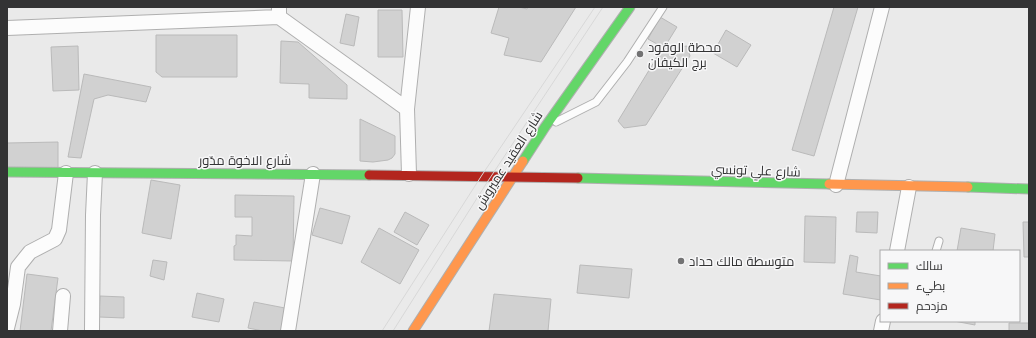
<svg xmlns="http://www.w3.org/2000/svg" width="1036" height="338" font-family="Helvetica,Cairo,sans-serif">
<rect width="100%" height="100%" fill="#eaeaea"/>
<path fill="#d1d1d1" stroke="#bababa" d="M499,7H519L527,9L528,7H576L541,62L504,55L509,38L491,33Z
M834,7H858L814,156L792,150Z
M378,10H402L403,57H378Z
M346,14L359,17L354,46L340,43Z
M660,17L677,27L664,48L648,39Z
M726,30L751,45L737,67L713,53Z
M156,35H237V77H162L156,72Z
M281,41L298,42L347,85V99L309,98V84L280,83Z
M78,46L79,90L53,91L51,47Z
M687,46L690,56L646,125L624,128L618,121L662,49Z
M84,74L151,87L146,102L108,95L94,99L81,158L68,157Z
M360,119L395,136V154L392,158L388,160L373,162L360,161Z
M58,142V169H7V143Z
M151,180L180,185L171,239L142,233Z
M235,195L294,196L293,261L234,260V246L236,245V235L252,236V217H235Z
M320,208L350,216L342,244L312,235Z
M405,212L429,225L417,245L394,232Z
M857,212H878L877,233L856,232Z
M805,216L836,217L835,263L804,262Z
M1023,222H1029V257H1024Z
M379,228L419,250L400,284L361,262Z
M961,228L995,234L993,251H957Z
M850,255L858,257L856,272L881,276V300L843,294Z
M153,260L167,262L164,280L150,276Z
M580,265L632,269L629,298L577,293Z
M27,274L58,278L51,331H20Z
M197,293L224,299L219,322L192,317Z
M494,294L551,299L548,331H489Z
M100,296L124,297V318L99,317Z
M254,302L290,309L286,331H263L248,328Z
M954,321H975V325Z
M1009,323H1029V331H1009Z"/>
<g fill="none" stroke-linecap="round" stroke-linejoin="round">
<defs>
<path id="lane" d="M556,122L596,102L627,62L663,7
M936,251L939,241"/>
<path id="street" d="M279,7V17L407,109L409,174
M7,28L279,17
M407,109L418,7
M836,185L882,7
M897,251L909,187
M7,328L13,304L18,267L30,252L55,239L59,230L66,173
M60,331L63,296
M92,331L93,215L95,173
M288,331L313,174
M881,331L883,321"/>
<path id="fast" d="M523,161L545,127L630,7
M7,172L369,175
M578,178L829,184
M968,187L1029,189"/>
<path id="slow" d="M829,184L968,187
M413,331L523,161"/>
<path id="jam" d="M369,175L578,178"/>
</defs>
<use href="#lane" stroke="#afafaf" stroke-width="9"/>
<use href="#street" stroke="#afafaf" stroke-width="16"/>
<use href="#fast" stroke="#afafaf" stroke-width="11"/>
<use href="#slow" stroke="#afafaf" stroke-width="11"/>
<use href="#jam" stroke="#afafaf" stroke-width="11"/>
<use href="#lane" stroke="#fcfcfc" stroke-width="7"/>
<use href="#street" stroke="#fcfcfc" stroke-width="14"/>
<use href="#fast" stroke="#63d668" stroke-width="9"/>
<use href="#slow" stroke="#ff974d" stroke-width="9"/>
<use href="#jam" stroke="#b3261e" stroke-width="9"/>
<path stroke="#d8d8d8" stroke-width="1" d="M382,331L482,175L595,7
M393,331L486,184L603,7"/>
</g>
<g fill="#737374" stroke="#f7f7f8" stroke-width="1.5">
<circle cx="640" cy="54" r="4"/>
<circle cx="681" cy="261" r="4"/>
</g>
<g text-anchor="middle" stroke-width="3" stroke-linejoin="round" paint-order="stroke">
<g font-size="13" fill="#333334" stroke="#f7f7f8" text-anchor="start">
<text x="648" y="52">محطة الوقود<tspan x="648" dy="15">برج الكيفان</tspan></text>
<text x="689" y="266">متوسطة مالك حداد</text>
</g>
<g font-size="13" fill="#333334" stroke="#f7f7f8">
<text x="245" y="165">شارع الاخوة مدّور</text>
<text transform="translate(508 160) rotate(-57)" y="5">شارع العقيد عميروش</text>
<text transform="translate(756 170) rotate(2)" y="5">شارع علي تونسي</text>
</g>
</g>
<rect width="1036" height="338" fill="none" stroke="#333334" stroke-width="16"/>
<rect x="880" y="250" width="140" height="72" fill="#f7f7f8" stroke="#a9a9aa"/>
<rect x="888" y="263" width="20" height="6" fill="#63d668" stroke="#a9a9aa"/>
<text x="916" y="270" font-size="12" fill="#333334">سالك</text>
<rect x="888" y="283" width="20" height="6" fill="#ff974d" stroke="#a9a9aa"/>
<text x="916" y="290" font-size="12" fill="#333334">بطيء</text>
<rect x="888" y="303" width="20" height="6" fill="#b3261e" stroke="#a9a9aa"/>
<text x="916" y="310" font-size="12" fill="#333334">مزدحم</text>
</svg>
